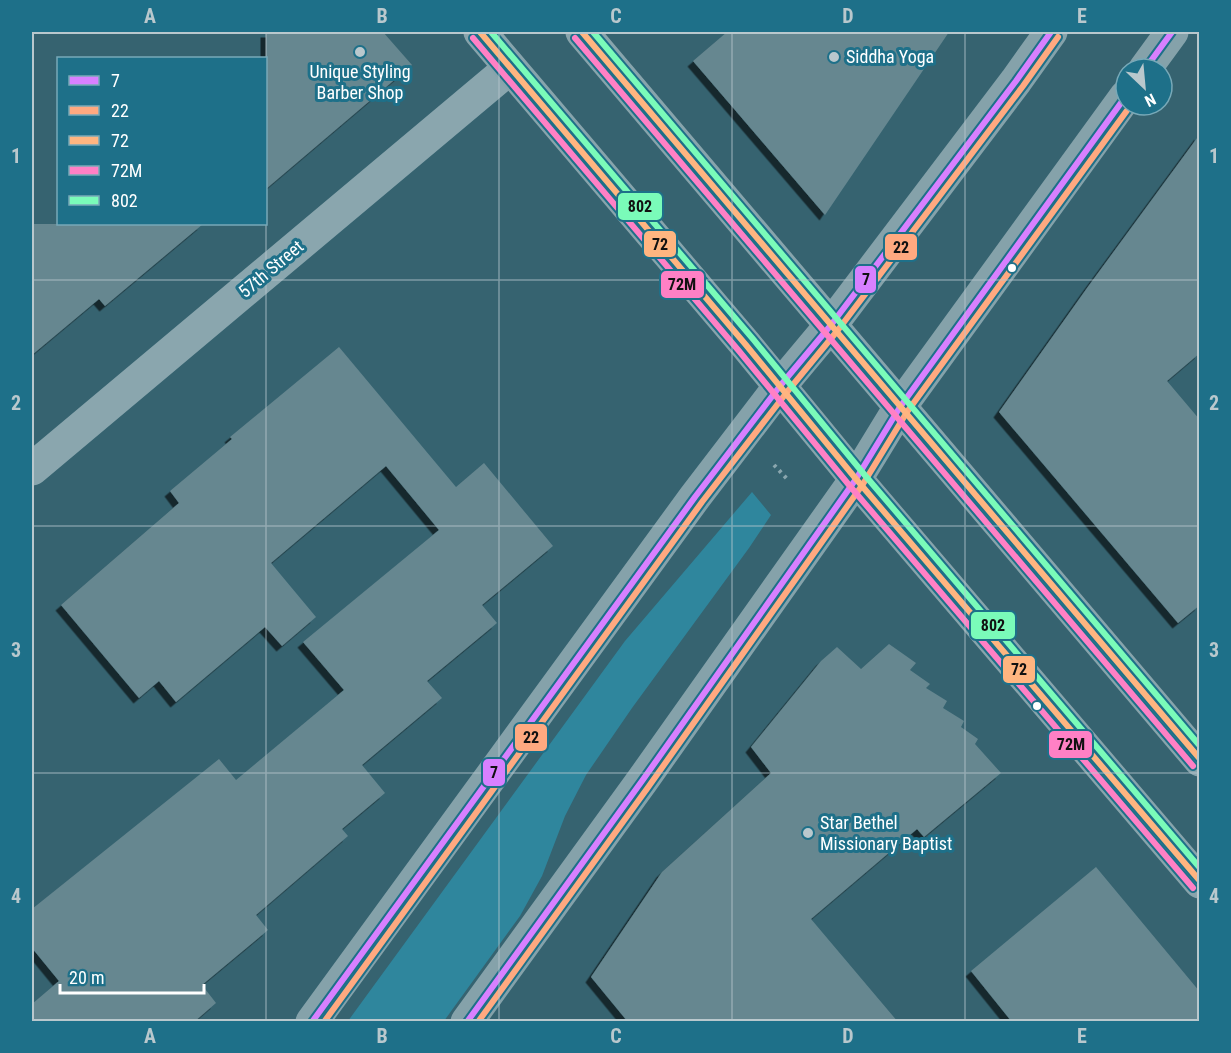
<svg xmlns="http://www.w3.org/2000/svg" width="1231" height="1053" font-family="'Roboto Condensed',sans-serif">
<defs>
<filter id="shadow"><feDropShadow dx="-5.5" dy="5.5" stdDeviation="0" flood-color="#0009"/></filter>
</defs>
<rect width="100%" height="100%" fill="#366370"/>
<path fill="#2f869d" d="M752,492L771,515L749,548L632,708L586,775L565,816L542,876L520,916L444,1021H348L625,641Z"/>
<path fill="#668790" filter="url(#shadow)" d="M266,32H383L412,65L266,189Z
M727,32H949L825,215L693,61Z
M1200,134V353L1167,381L1200,420V605L1178,623L999,412L1087,288Z
M32,224H203L105,306L99,299L32,355Z
M339,347L456,487L484,463L553,546L482,605L497,623L427,681L442,698L362,765L385,793L342,829L348,836L256,915L268,930L202,985L216,1003L194,1022H32V1004L59,981L32,948V909L219,759L236,780L344,690L303,642L439,530L386,466L271,563L316,617L282,646L265,627L176,702L159,681L139,698L61,605L179,503L170,491L232,439L230,437Z
M889,644L916,663L910,670L930,684L926,688L947,701L943,708L964,721L961,727L978,739L975,744L1001,773L924,837L917,829L811,919L898,1022H628L591,977L662,872L771,773L751,747L821,661L837,647L861,669Z
M1096,867L1200,992V1022H1012L971,971Z"/>
<g fill="none" stroke-linecap="round" stroke-linejoin="round">
<path stroke="#8aa6ae" stroke-width="4" stroke-dasharray="3 4.5" stroke-linecap="butt" d="M774,465L788,480"/>
<path stroke="#8aa6ae" stroke-width="33" d="M32,469L510,68"/>
<path stroke="#85a2aa" stroke-width="33" d="M1145,69L1172,32
M312,1022L695,497L780,386L831,325L1016,81L1051,32
M467,1022L642,781L856,479L900,407L1126,96"/>
<path stroke="#88a4ac" stroke-width="33" d="M480,32L746,345L856,479L1200,882
M582,32L1200,760"/>
<defs>
<path id="bus-1" d="M1145,69L1172,32
M312,1022L695,497L780,386L831,325L1016,81L1051,32
M467,1022L642,781L856,479L900,407L1126,96"/>
<path id="bus-2" d="M324,1022L702,502L787,392L838,330L1023,86L1058,37
M478,1022L649,786L863,484L907,412L1131,105"/>
<path id="bus-3" d="M480,32L746,345L856,479L1200,881
M582,32L1200,759"/>
<path id="bus-4" d="M473,38L739,351L849,485L1193,888
M575,38L1193,766"/>
<path id="bus-5" d="M491,32L753,339L863,473L1200,868
M593,32L1200,746"/>
</defs>
<use href="#bus-1" stroke="#1e7089" stroke-width="10"/>
<use href="#bus-2" stroke="#1e7089" stroke-width="10"/>
<use href="#bus-3" stroke="#1e7089" stroke-width="10"/>
<use href="#bus-4" stroke="#1e7089" stroke-width="10"/>
<use href="#bus-5" stroke="#1e7089" stroke-width="10"/>
<use href="#bus-1" stroke="#d880ff" stroke-width="6"/>
<use href="#bus-2" stroke="#ffa980" stroke-width="6"/>
<use href="#bus-3" stroke="#ffb580" stroke-width="6"/>
<use href="#bus-4" stroke="#ff80c5" stroke-width="6"/>
<use href="#bus-5" stroke="#7afbb9" stroke-width="6"/>
</g>
<path fill="none" stroke="#b9c8cd" stroke-width="1.5" stroke-opacity="0.55" d="M266,32V1022M499,32V1022M732,32V1022M965,32V1022M32,280H1200M32,526H1200M32,773H1200"/>
<g fill="#b9c8cd" stroke="#1e7089" stroke-width="2">
<circle cx="360" cy="52" r="6"/>
<circle cx="834" cy="57" r="6"/>
<circle cx="808" cy="833" r="6"/>
</g>
<g fill="#fff" stroke="#1e7089" stroke-width="2">
<circle cx="1012" cy="268" r="5"/>
<circle cx="1037" cy="706" r="5"/>
</g>
<g text-anchor="middle" stroke-width="6" stroke-linejoin="round" paint-order="stroke">
<g font-size="18" fill="#fff" stroke="#1e7089" text-anchor="start">
<text x="846" y="63">Siddha Yoga</text>
<text x="360" y="78" text-anchor="middle">Unique Styling<tspan x="360" dy="21">Barber Shop</tspan></text>
<text x="820" y="829">Star Bethel<tspan x="820" dy="21">Missionary Baptist</tspan></text>
</g>
<g font-size="18" fill="#fff" stroke="#1e7089">
<text transform="translate(271 269) rotate(-40)" y="6">57th Street</text>
</g>
</g>
<g stroke="#1e7089" stroke-width="2">
<rect x="617" y="192" width="46" height="29" rx="6" fill="#7afbb9"/>
<rect x="643" y="230" width="34" height="28" rx="6" fill="#ffb580"/>
<rect x="884" y="233" width="34" height="28" rx="6" fill="#ffa980"/>
<rect x="854" y="265" width="23" height="29" rx="6" fill="#d880ff"/>
<rect x="660" y="270" width="45" height="29" rx="6" fill="#ff80c5"/>
<rect x="970" y="611" width="46" height="29" rx="6" fill="#7afbb9"/>
<rect x="1002" y="655" width="34" height="29" rx="6" fill="#ffb580"/>
<rect x="514" y="723" width="34" height="29" rx="6" fill="#ffa980"/>
<rect x="1048" y="730" width="45" height="29" rx="6" fill="#ff80c5"/>
<rect x="482" y="758" width="24" height="29" rx="6" fill="#d880ff"/>
</g>
<g font-size="16" text-anchor="middle" font-weight="bold" fill="#111">
<text x="640" y="212">802</text>
<text x="660" y="250">72</text>
<text x="901" y="253">22</text>
<text x="866" y="285">7</text>
<text x="682" y="290">72M</text>
<text x="993" y="631">802</text>
<text x="1019" y="675">72</text>
<text x="531" y="743">22</text>
<text x="1071" y="750">72M</text>
<text x="494" y="778">7</text>
</g>
<rect width="1231" height="1053" fill="none" stroke="#1e7089" stroke-width="66"/>
<rect x="57" y="57" width="210" height="168" fill="#1e7089" stroke="#78a9b8" stroke-width="1.5"/>
<rect x="69" y="76" width="30" height="9" fill="#d880ff" stroke="#78a9b8" stroke-width="1.5"/>
<text x="111" y="87" font-size="18" fill="#ffffff">7</text>
<rect x="69" y="106" width="30" height="9" fill="#ffa980" stroke="#78a9b8" stroke-width="1.5"/>
<text x="111" y="117" font-size="18" fill="#ffffff">22</text>
<rect x="69" y="136" width="30" height="9" fill="#ffb580" stroke="#78a9b8" stroke-width="1.5"/>
<text x="111" y="147" font-size="18" fill="#ffffff">72</text>
<rect x="69" y="166" width="30" height="9" fill="#ff80c5" stroke="#78a9b8" stroke-width="1.5"/>
<text x="111" y="177" font-size="18" fill="#ffffff">72M</text>
<rect x="69" y="196" width="30" height="9" fill="#7afbb9" stroke="#78a9b8" stroke-width="1.5"/>
<text x="111" y="207" font-size="18" fill="#ffffff">802</text>
<g transform="translate(1144 87) rotate(154)"><circle r="28" fill="#1e7089" stroke="#78a9b8" stroke-width="1.5"/>
<path d="M0-4.5L10 22L0 15L-10 22Z" fill="#b9c8cd"/>
<text y="-9" font-size="16" font-weight="bold" text-anchor="middle" fill="#ffffff">N</text>
</g>
<path d="M60 984v9h144v-9" fill="none" stroke="#ffffff" stroke-width="3"/>
<text x="69" y="984" font-size="18" fill="#ffffff" stroke="#1e7089" stroke-width="4.5" paint-order="stroke">20 m</text>
<rect x="33" y="33" width="1165" height="987" fill="none" stroke="#b9c8cd" stroke-width="2"/>
<g font-size="20" text-anchor="middle" font-weight="bold" fill="#b9c8cd">
<text x="150" y="23">A</text>
<text x="382" y="23">B</text>
<text x="616" y="23">C</text>
<text x="848" y="23">D</text>
<text x="1082" y="23">E</text>
<text x="16" y="163">1</text>
<text x="1214" y="163">1</text>
<text x="16" y="410">2</text>
<text x="1214" y="410">2</text>
<text x="16" y="657">3</text>
<text x="1214" y="657">3</text>
<text x="16" y="903">4</text>
<text x="1214" y="903">4</text>
<text x="150" y="1043">A</text>
<text x="382" y="1043">B</text>
<text x="616" y="1043">C</text>
<text x="848" y="1043">D</text>
<text x="1082" y="1043">E</text>
</g>
</svg>
